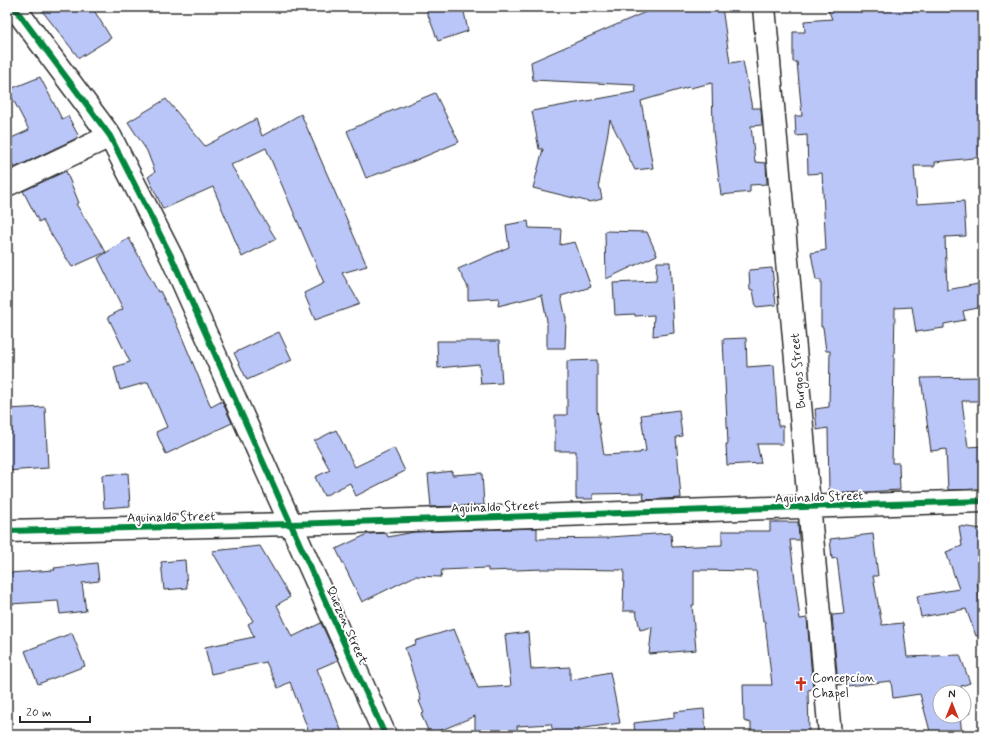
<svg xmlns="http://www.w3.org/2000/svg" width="990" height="742" font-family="Mynerve,sans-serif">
<rect width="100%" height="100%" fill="#fff"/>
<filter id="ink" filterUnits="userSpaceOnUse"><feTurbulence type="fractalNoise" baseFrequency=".025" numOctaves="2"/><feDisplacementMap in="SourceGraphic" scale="8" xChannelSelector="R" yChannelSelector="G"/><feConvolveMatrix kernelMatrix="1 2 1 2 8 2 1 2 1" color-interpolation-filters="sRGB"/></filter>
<g filter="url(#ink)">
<path fill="#b9c6f7" stroke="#2b2b2b" d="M39,7H92L111,38L79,58Z
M425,7H463L468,31L438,41Z
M657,7H722L730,63L743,61L752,108H761L762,125L751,126L755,162L766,163L767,184L750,185V192L721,195L713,131L712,83L690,88L689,87L641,101L653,168L635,170L610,120L599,184L602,199L590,202L533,188L543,149H539L532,111L636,92L635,85L533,80L531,62Z
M827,7H914L915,10L983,8V157L935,162V166H914L917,204L964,201L966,236L945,237L947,290L983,283V307L963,311L965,320L944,324V328L916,332L912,307L895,308L892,463H899L900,490L829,494L828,428L817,430L815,409L829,407L830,351H826L823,327H821V280H816L811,253L826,250L822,173L808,174L807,135L796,136L795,116H802L797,62H793V32H805L804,21L832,19Z
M40,77L62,119L68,116L78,135L77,136V138L14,168L7,152V140L29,130L8,90Z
M435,93L459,142L414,161L366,178L347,131L389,112Z
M166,99L205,146L256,119L262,136L301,114L367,266L342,273L360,304L315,320L304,293L324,283L266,148L231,165L276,239L242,257L213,187L163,209L148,177L155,172L147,151L128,122Z
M66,171L79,203L76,204L106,252L72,267L42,220L39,222L23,191Z
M528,221L529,228L561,229L560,245L575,242L591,287L561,296L566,319L565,348H547V321L542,295L498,306L499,298L468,300V287L458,269L509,247L506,225Z
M605,231L647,232L657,255L606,279Z
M129,238L158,292L160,291L177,325L211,407L222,401L232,423L166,454L156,432L167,427L148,382L120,390L114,367L130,362L108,317L123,309L98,258Z
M657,262H670L674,333L653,336L654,315L635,316V314L615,315L613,283L656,281Z
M772,268L776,305L756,307L753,290H750L749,270Z
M279,332L292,360L247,380L234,353Z
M746,338L747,367L774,365L778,426H783V444H757L761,463L727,465L726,444H728L723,339Z
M437,341H499L502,383L481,384L479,364L438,368Z
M597,360V410L604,455L640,453V452L646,451L641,415L679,410L682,436L676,437L681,498L644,500L643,493L593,494V499H576V451H555V415H567V361Z
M983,377V401H962L968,447L983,446V489L948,490L946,449L931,451L921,378Z
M45,407L48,468L7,471V409Z
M336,430L355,467L394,448L405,471L356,496L350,483L324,496L315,477L330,470L314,441Z
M452,471V475L482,473L484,505L431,507L428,474Z
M128,473L130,506L104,508L102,475Z
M770,522H798L799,540H790L800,619L807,618L813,689L808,690L809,735H751V723L744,721L743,685H772L765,621H763L756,571L694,570V605H692L696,650L649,654L652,627L640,630L636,611H623L624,570L544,569L488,571V568L442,570L441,577L415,576L362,602L336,549L368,534L386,533L388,537L414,532L537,528V539L609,538V537L671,533L672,547L722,545V531H770Z
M959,526L983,529V578L977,579L983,635L976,636L966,609L921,617L917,596L959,589L946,552L962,546Z
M873,534L878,576H873L882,625L903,623L907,657L960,655L970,683L961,686L963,692H940V716H960L962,735H931L920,694L893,698L891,681L847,686V684L838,685L832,615L844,614L837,558L832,559L830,539Z
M260,546L290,597L277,605L292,637L321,623L338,660L317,669L343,735H310L290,682L278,688L266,662L211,674L205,647L254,637L248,624L253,621L212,551Z
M185,560L187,588L164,590L161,562Z
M97,563L99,581L82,583L86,611L60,614L58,601L10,604L8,573L55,570L54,568Z
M454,629L478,688L511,686L505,635L528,632L531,669L570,667V680L610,672L620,723L578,729L579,735H554L551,724L517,726L518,735H475V716L430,735L421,714L424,713L419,701L421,700L405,648L416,644L415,641Z
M72,633L85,666L38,684L25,651Z
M964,694L971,713L964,715Z
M704,709L706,735H635L634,723L674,718V712Z"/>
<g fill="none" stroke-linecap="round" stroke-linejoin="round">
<defs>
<path id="minor" d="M14,7L110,136L172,258L385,735
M764,7L830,735
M7,185L110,136
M7,531L291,524L983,501"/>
</defs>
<use href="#minor" stroke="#2b2b2b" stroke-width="25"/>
<use href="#minor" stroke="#fff" stroke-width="22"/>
<defs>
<path id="cycleway" d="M14,7L110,136L172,258L385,735
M7,531L291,524L983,501"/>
</defs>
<use href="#cycleway" stroke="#fff" stroke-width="8"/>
<use href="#cycleway" stroke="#00873e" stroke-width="6"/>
</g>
</g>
<defs>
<symbol id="church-bare" viewBox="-9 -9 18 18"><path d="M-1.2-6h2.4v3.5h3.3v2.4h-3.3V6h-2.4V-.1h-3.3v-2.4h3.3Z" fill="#c8321e" stroke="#fff" stroke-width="2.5" paint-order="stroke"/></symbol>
</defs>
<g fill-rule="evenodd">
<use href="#church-bare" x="791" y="674" width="20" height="20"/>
</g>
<g text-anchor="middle" stroke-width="4" stroke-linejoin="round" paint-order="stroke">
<g font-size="13" fill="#2b2b2b" stroke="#fff">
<text transform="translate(797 371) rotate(-95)" y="5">Burgos Street</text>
<text transform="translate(819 496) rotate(-2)" y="5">Aguinaldo Street</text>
<text transform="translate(495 506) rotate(-2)" y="5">Aguinaldo Street</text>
<text transform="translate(171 516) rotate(-1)" y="5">Aguinaldo Street</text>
<text transform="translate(348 625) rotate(66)" y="5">Quezon Street</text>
</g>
<g font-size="13" fill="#2b2b2b" stroke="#fff" text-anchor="start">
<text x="812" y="682">Concepcion<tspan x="812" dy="15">Chapel</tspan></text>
</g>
</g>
<rect width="990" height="742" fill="none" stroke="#fff" stroke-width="24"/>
<rect x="12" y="12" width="966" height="718" fill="none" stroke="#2b2b2b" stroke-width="1.5" filter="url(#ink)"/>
<g transform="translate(952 704)"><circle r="19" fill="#ffffff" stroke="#aaaaaa"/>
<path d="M0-3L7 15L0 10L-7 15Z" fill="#c8321e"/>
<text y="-6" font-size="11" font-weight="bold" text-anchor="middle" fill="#2b2b2b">N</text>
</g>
<path d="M20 716v6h70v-6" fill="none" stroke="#2b2b2b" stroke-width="2"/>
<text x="26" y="716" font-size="12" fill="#2b2b2b" stroke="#ffffff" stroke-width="3" paint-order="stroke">20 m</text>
</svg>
